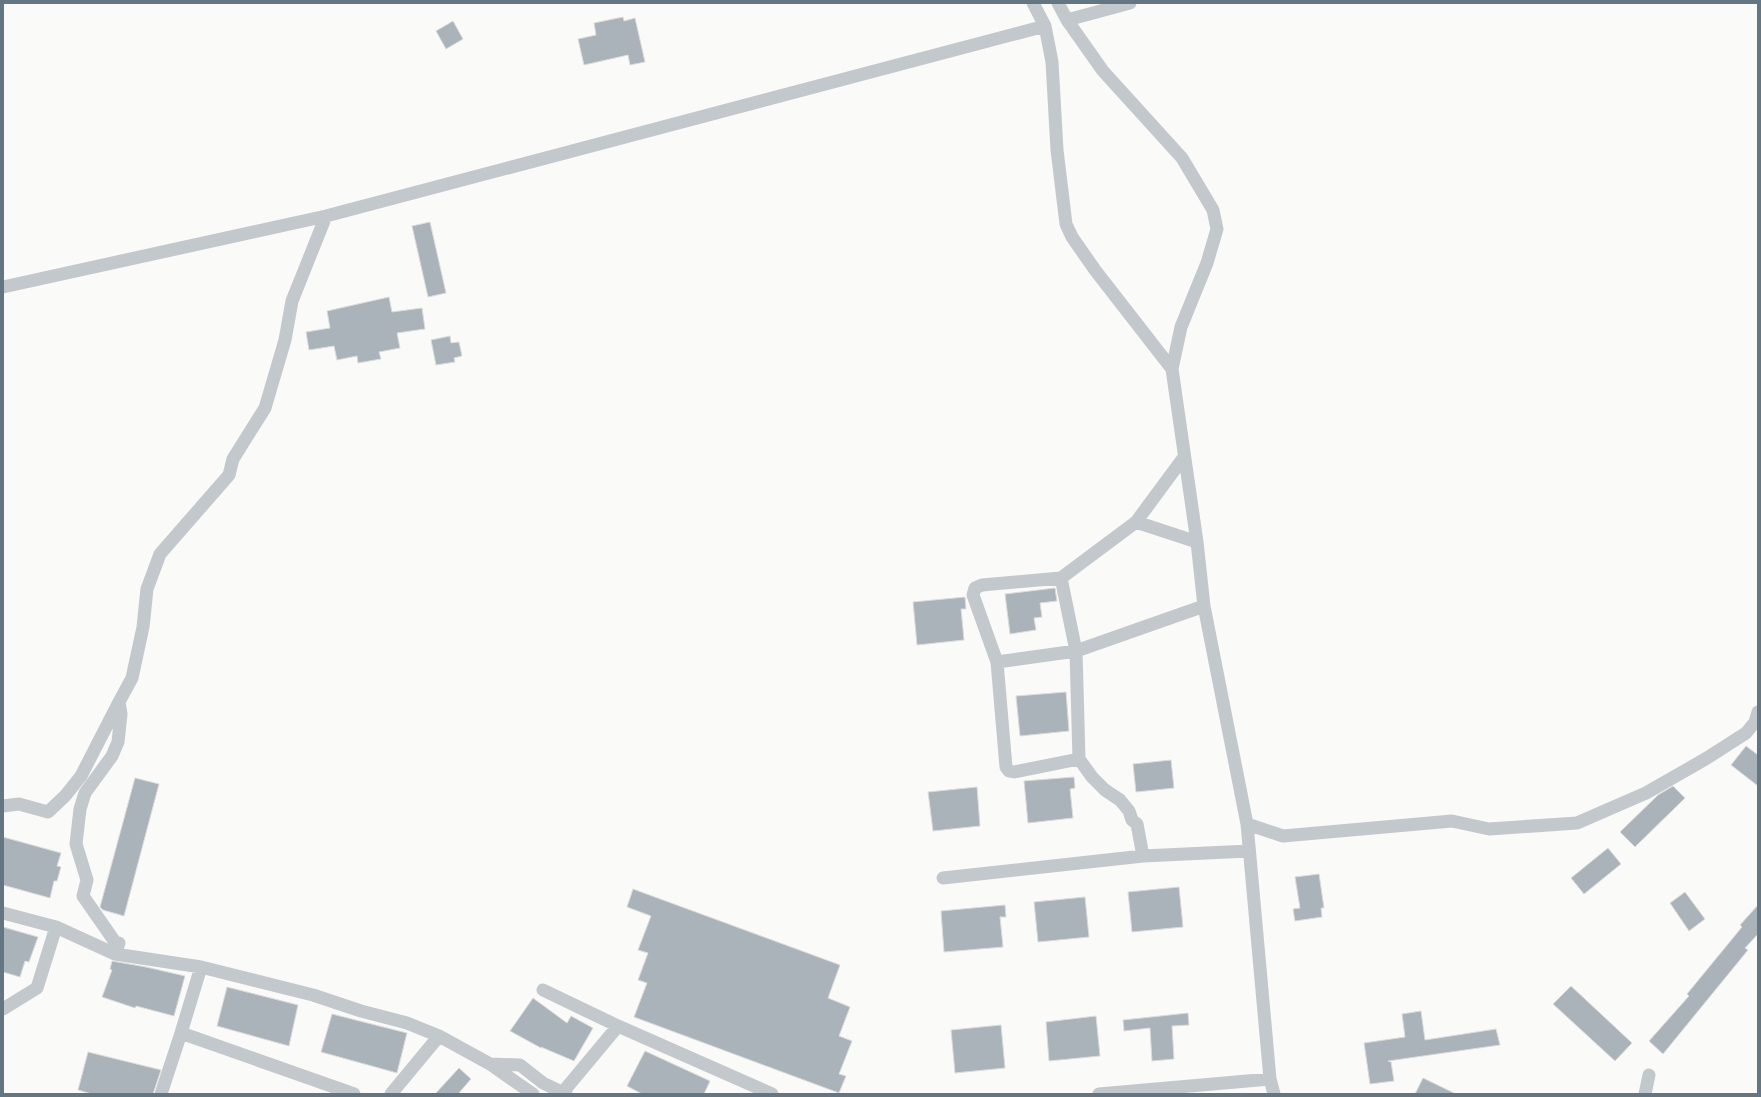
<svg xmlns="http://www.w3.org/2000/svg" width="1761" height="1097" font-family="Raleway,sans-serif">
<rect width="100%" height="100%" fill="#fafaf8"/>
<path fill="#aab3b9" stroke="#dcdcda" d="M623,17L624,21L635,18L645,62L630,65L628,55L584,65L578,39L596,35L594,23Z
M453,21L463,39L446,49L436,31Z
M430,222L446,293L428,297L412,226Z
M389,297L392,312L422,308L425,329L397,333L400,348L379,352L381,359L358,363L357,356L337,360L334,346L309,350L306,332L330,328L327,311Z
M450,336L451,343L459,342L462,356L454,358L455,362L436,365L431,340Z
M1055,588L1057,601L1040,603L1042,617L1034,618L1036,630L1010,634L1005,594Z
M965,597L966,609H961L964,640L917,645L913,602Z
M1066,692L1069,731L1020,736L1016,696Z
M1746,746L1758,755V786L1731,765Z
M1171,760L1174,788L1136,792L1133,764Z
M1074,777L1075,788L1070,789L1073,818L1028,823L1024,781Z
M135,778L159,784L124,916L103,910L100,907Z
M1673,786L1685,798L1635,847L1620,832L1658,795Z
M977,787L980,826L933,831L928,792Z
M3,837L61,853L57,866L61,867L57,881H54L50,898L3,885Z
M1608,848L1621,864L1584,894L1571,878Z
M1319,874L1324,908H1321L1322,917L1295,921L1293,909L1300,908L1295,877Z
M1179,887L1183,927L1132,932L1128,892Z
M633,889L840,965L828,998L850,1007L839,1036L852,1041L839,1074L846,1076L839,1093L634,1017L647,983L638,980L648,953L638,950L651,916L627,907Z
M1685,892L1705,919L1689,931L1670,903Z
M1085,897L1089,937L1038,942L1034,902Z
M1005,905L1006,917H1000L1003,947L944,952L941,911Z
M1758,905V934L1745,948L1748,950L1663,1054L1649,1041L1689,996L1687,994L1742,927L1740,925Z
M3,927L38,937L29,962L25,961L20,977L3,972Z
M112,961L146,967L185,976L174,1016L136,1006L135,1008L102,997L112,970L110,969Z
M1571,986L1632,1043L1615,1061L1553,1004Z
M227,987L298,1005L289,1046L217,1026Z
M533,998L567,1023L571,1016L593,1028L574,1061L541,1047V1048L510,1031Z
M1421,1011L1425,1040L1496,1029L1500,1045L1388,1061L1391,1062L1394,1081L1370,1084L1364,1043L1405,1037L1402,1014Z
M1188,1013L1189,1025L1172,1026L1174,1059L1152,1061L1150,1028L1124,1031L1123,1020Z
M332,1014L407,1033L397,1073L321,1052Z
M1096,1016L1100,1056L1049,1061L1046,1022Z
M1001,1025L1005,1068L955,1073L951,1030Z
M645,1051L710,1081L704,1094H642L627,1086Z
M88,1052L161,1070L153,1094H92L78,1090Z
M459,1068L471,1079L458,1094H435Z
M1423,1078L1456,1094H1415Z"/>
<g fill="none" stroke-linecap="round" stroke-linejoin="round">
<path stroke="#c3c8cc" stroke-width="13" d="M1033,3L1045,26L1052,62L1057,150L1066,224L1072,237L1095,270L1172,369
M1058,3L1067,20L1103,71L1182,158L1213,210L1217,229L1207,263L1181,327L1172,369L1197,542L1204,606L1247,824L1270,1079L1274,1094
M1067,20L1130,3
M3,287L326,216L1045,26
M1136,522L1197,542
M1061,578L1076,651L1079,759L1014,772L1009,771L1006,767L997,662L973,595L975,588L982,585L1061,578L1136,522L1184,457
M997,662L1076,651L1204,606
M1079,759L1092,777L1105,790L1120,800L1129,811L1132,820L1137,824L1143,856
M3,806L19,804L48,812L65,796L81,776L119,702
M1247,824L1283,836L1452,821L1489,829L1577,823L1646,793L1707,758L1746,733L1755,722L1758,712
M943,878L1143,856L1249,851
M3,913L56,927L115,954L201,967L313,995L361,1011L407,1023L439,1036L490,1064L520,1065L543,1083L566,1094
M115,954L119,943L115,942L83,896L87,880L76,844L80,809L85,793L112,756L118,742L121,714L119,702L132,678L143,627L147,589L160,554L229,475L233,459L265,408L285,340L292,301L326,216
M201,967L181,1033L354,1094
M543,990L618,1026L772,1094
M3,1009L37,988L56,927
M490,1064L533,1094
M563,1092L618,1026
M161,1094L181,1033
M391,1094L439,1036
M1099,1094L1270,1079
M1645,1094L1649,1075"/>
</g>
<rect width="1761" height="1097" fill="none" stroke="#657683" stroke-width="8"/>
</svg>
